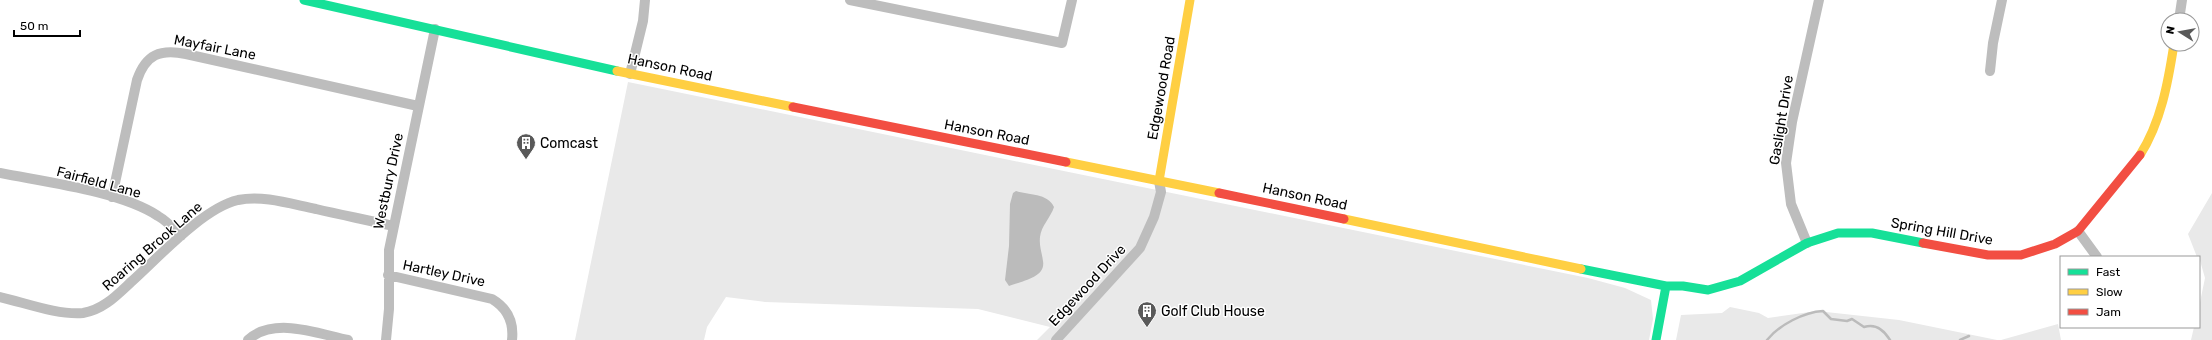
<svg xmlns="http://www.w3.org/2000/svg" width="2212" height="340" font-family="Rubik,sans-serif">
<rect width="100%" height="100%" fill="#fff"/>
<path fill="#e9e9e9" d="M628,82L1588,278L1625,288L1651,300L1653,319L1649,340H1037L1050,327L978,309L765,302L726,297L707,327L704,340H575Z
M2212,193V340H2191L2194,327H2199V307L2205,278L2199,257H2197L2188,234Z
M1730,307L1759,313L1768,318L1817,311L1899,320L1997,340H1676L1681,315L1722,313Z
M2058,324L2061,340H2001Z"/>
<path fill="#bbb" d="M1016,191C1028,195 1048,193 1054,207C1051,217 1041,226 1040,237C1039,246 1042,253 1043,261C1046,278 1021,281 1009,286L1005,280L1009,246L1010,204L1013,193Z"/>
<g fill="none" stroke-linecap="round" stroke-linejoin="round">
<path stroke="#bbb" stroke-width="2.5" d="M1767,340C1779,325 1804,312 1823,311L1831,319L1847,321L1852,319L1864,327C1876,323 1884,330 1890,340
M1960,340L1969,336"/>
<path stroke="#bdbdbd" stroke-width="10" d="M850,0L1062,43L1072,0
M2179,20L2182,0
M1990,71L1993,43L2002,0
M630,74L643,21L645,0
M0,173C45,182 120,191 158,216C167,221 174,229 181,236
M112,197L137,80C146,54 160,49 186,54L418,106
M2078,231L2097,257
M1807,243L1791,204L1786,163L1792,122L1819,0
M388,275L492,299C507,308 514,322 512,340
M0,297C26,303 57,315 83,313C103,310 117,295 131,282C158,258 203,208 238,200C264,195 291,204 316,209C342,215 367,220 393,226
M248,340C274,316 319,334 348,340
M386,340L389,309V250L435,29
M1056,340L1140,248L1154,217L1161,192L1159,181"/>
<path stroke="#16e098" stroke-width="9" d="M304,0L617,71
M1581,269L1666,286H1683L1708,290L1740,281L1807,243L1838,233H1872L1923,243
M1656,340L1666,286"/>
<path stroke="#ffcf43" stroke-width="9" d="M617,71L793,107
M2140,155C2161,122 2168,83 2174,44
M1066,162L1219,193
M1159,181L1190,0
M1344,219L1581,269"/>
<path stroke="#f24e42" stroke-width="9" d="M793,107L1066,162
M1219,193L1344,219
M1923,243L1988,255H2021L2055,244L2078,231L2140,155"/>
</g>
<defs>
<symbol id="building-pin" viewBox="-11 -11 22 30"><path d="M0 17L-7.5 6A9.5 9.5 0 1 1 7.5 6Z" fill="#595959" stroke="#fff"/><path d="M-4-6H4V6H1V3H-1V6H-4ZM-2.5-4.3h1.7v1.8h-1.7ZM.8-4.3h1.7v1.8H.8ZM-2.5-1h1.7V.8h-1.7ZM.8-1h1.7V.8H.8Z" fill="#fff"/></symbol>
</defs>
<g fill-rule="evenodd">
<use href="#building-pin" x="515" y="132" width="22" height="30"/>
<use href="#building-pin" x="1136" y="300" width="22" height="30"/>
</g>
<g text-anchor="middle" stroke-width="3" stroke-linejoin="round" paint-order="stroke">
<g font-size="14" fill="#000" stroke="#fff">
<text transform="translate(215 47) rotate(11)" y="5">Mayfair Lane</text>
<text transform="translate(670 67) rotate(12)" y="5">Hanson Road</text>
<text transform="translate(1161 88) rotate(-80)" y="5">Edgewood Road</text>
<text transform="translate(1781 120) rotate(-81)" y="5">Gaslight Drive</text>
<text transform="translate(987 132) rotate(11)" y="5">Hanson Road</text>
<text transform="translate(388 181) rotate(-78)" y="5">Westbury Drive</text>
<text transform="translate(99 182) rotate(15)" y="5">Fairfield Lane</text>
<text transform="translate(1305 196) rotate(12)" y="5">Hanson Road</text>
<text transform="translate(1942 231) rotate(10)" y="5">Spring Hill Drive</text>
<text transform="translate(152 246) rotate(-41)" y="5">Roaring Brook Lane</text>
<text transform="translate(444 273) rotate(12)" y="5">Hartley Drive</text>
<text transform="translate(1087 285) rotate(-47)" y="5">Edgewood Drive</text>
</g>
<g font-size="14" fill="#000" stroke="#fff" text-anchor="start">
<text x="540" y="148">Comcast</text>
<text x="1161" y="316">Golf Club House</text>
</g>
</g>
<rect x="2060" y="256" width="140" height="72" fill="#ffffff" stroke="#999999"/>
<rect x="2068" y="269" width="20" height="6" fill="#16e098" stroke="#999999"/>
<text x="2096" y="276" font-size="12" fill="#000000">Fast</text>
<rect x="2068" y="289" width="20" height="6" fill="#ffcf43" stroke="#999999"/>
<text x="2096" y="296" font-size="12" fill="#000000">Slow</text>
<rect x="2068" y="309" width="20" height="6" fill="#f24e42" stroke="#999999"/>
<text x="2096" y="316" font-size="12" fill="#000000">Jam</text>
<g transform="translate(2180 32) rotate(281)"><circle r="19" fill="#ffffff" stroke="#999999"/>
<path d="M0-3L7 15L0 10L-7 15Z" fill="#595959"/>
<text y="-6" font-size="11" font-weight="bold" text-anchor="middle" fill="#000000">N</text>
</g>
<path d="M14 30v6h66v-6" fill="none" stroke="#000000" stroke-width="2"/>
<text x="20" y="30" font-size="12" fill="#000000" stroke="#ffffff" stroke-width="3" paint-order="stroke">50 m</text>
</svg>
